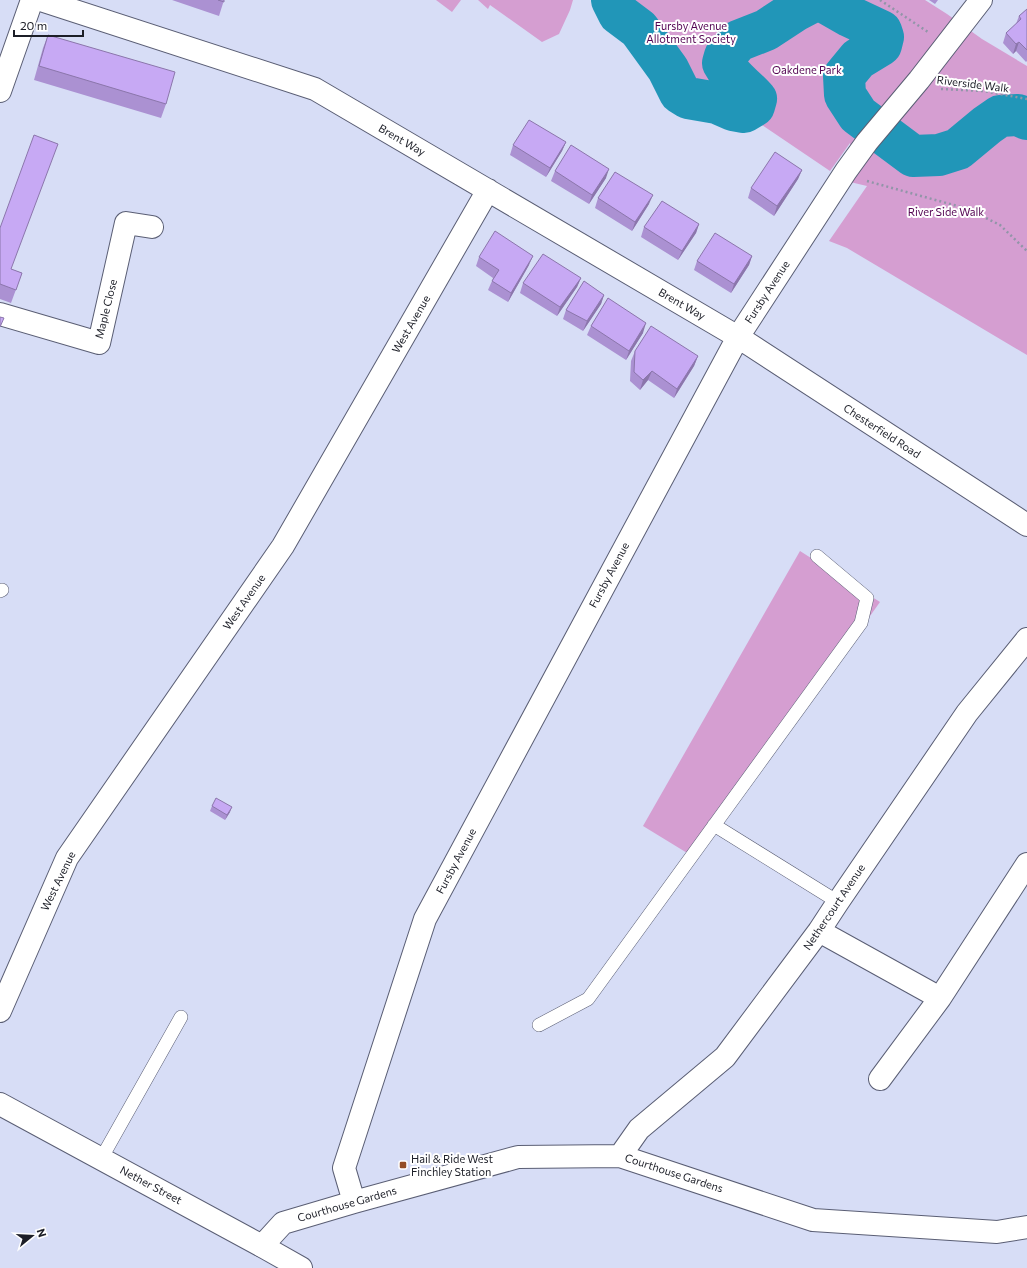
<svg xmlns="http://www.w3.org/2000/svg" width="1027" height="1268" font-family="Commissioner,sans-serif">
<rect width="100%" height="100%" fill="#d7ddf6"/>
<path fill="#d59ed1" d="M436,0H461L452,12Z
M478,0H573L570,10L559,34L542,42L490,5L488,9Z
M607,0H925L947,14L982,39L1027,66V355L847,248L829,241L867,186L850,182V143L830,171L750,117C733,123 731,119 716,110L711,112L685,108L680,106L676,102L666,73L634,40L638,34L614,19Z
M800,551L880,602L697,859L643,826Z"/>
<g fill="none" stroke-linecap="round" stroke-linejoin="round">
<path stroke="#2196b8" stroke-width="42" d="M612,0L619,14L639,29L668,69L680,93L688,98L717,103L733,110L744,112L754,106L756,99C746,87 730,77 723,63L725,56L738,41L766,30L795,11L816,0
M821,0L849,16L881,31L883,37L881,45L858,59L844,76L845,95L858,115L913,156L939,155L958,149L987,125L1000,116L1018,115L1027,119"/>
<defs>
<path id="service" d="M0,591L2,590
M714,825L838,902
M539,1025L588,999L861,623L867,598L817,556
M101,1159L181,1017"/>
<path id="minor" d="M41,0L315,89L738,337L1027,525
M0,91L32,0
M0,314L99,343L126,223L152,227
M819,931L940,998
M0,1011L67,858L283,546L488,190
M880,1079L940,998L1027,864
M620,1156L639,1129L725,1057L819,931L838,902L967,713L1027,639
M354,1202L344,1168L425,919L738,337L846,171L867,142L919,80L981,0
M262,1246L283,1223L354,1202L518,1157L620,1156L813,1220L997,1232L1027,1227"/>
<path id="tertiary" d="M0,1104L262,1246L301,1268"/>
</defs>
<use href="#service" stroke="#5a5e74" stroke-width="14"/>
<use href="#minor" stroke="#5a5e74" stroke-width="24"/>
<use href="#tertiary" stroke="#5a5e74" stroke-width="24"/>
<path stroke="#9195a8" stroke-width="2.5" stroke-dasharray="2 3" stroke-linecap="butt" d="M880,0L928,32
M941,89L983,91L1027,99
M867,181L968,209L1000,225L1027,251"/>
<use href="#service" stroke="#fff" stroke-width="13"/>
<use href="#minor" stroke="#fff" stroke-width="22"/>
<use href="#tertiary" stroke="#fff" stroke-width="22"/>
</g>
<path fill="#ab91d2" d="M172,0H224L219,16Z
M929,0H938L935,4Z
M1027,9V61L1026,62L1016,51L1013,54L1003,43L1006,33L1016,24L1019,16Z
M48,35L166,104L161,118L34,80L43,48Z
M566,142L562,151L546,177L510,155L513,145Z
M802,170L798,179L774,216L748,198L751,188Z
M555,171L606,178L589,204L551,181Z
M598,198L649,204L632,231L595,208Z
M699,224L696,233L678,260L641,237L644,227Z
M0,228L11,269L22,273L11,303L0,299Z
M752,256L749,265L731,293L694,270L697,261Z
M479,257L529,265L508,302L488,290L492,281L493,278L476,266Z
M581,278L577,287L557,316L520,293L523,283Z
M604,295L601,304L583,331L563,319L566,310Z
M591,326L643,333L626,360L587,335Z
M635,351L698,356L694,366L674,398L648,380L640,390L630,381L631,361Z
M212,806L230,812L225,820L210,811Z"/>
<path fill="#8b76ab" d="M1019,42L1016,51L1013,54L1016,44Z
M566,142L562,151L546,177L550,168Z
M609,169L606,178L589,204L592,195Z
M802,170L798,179L774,216L777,206Z
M653,195L649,204L632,231L635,222Z
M699,224L696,233L678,260L682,251Z
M533,256L529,265L508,302L511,293Z
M752,256L749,265L731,293L734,284Z
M581,278L577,287L557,316L560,307Z
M604,295L601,304L583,331L587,321Z
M646,323L643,333L626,360L629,351Z
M698,356L694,366L674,398L677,389Z
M652,371L648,380L640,390L643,380Z
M232,807L230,812L225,820L227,815Z"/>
<path fill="#c7a9f4" stroke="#8b76ab" d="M218,0H224V2Z
M1027,9V50L1019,42L1016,44L1006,33L1021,19L1019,16Z
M48,35L175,72L166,104L39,66Z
M529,120L566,142L550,168L513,145Z
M34,135L58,144L11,269L22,273L16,290L0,284V228Z
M571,145L609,169L592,195L555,171Z
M775,152L802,170L777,206L751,188Z
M615,172L653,195L635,222L598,198Z
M662,201L699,224L682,251L644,227Z
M495,231L533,256L511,293L492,281L499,270L479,257Z
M715,233L752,256L734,284L697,261Z
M543,254L581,278L560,307L523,283Z
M584,281L604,295L587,321L566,310Z
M608,298L646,323L629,351L591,326Z
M0,317L4,318L0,327Z
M651,326L698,356L677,389L652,371L643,380L634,372L635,351Z
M216,798L232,807L227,815L212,806Z"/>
<rect fill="#944e27" stroke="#fff" stroke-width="1.5" x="399" y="1161" width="8" height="8" rx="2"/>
<g text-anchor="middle" stroke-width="4" stroke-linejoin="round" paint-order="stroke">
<g font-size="11" fill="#530452" stroke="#fff">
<text x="691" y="30">Fursby Avenue<tspan x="691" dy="13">Allotment Society</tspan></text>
<text x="807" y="74">Oakdene Park</text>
<text x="946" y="216">River Side Walk</text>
</g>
<g font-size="11" fill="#1c1e27" stroke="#fff">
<text transform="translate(973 84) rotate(7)" y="4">Riverside Walk</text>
<text transform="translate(402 140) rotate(30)" y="4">Brent Way</text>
<text transform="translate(767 292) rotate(-57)" y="4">Fursby Avenue</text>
<text transform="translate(682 304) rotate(30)" y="4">Brent Way</text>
<text transform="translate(106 309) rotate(-76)" y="4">Maple Close</text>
<text transform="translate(411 324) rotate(-60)" y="4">West Avenue</text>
<text transform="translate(882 431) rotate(33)" y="4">Chesterfield Road</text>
<text transform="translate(609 575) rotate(-62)" y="4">Fursby Avenue</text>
<text transform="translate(244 602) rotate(-55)" y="4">West Avenue</text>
<text transform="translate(456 861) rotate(-62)" y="4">Fursby Avenue</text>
<text transform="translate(58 881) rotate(-64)" y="4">West Avenue</text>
<text transform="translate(834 907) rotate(-56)" y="4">Nethercourt Avenue</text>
<text transform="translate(674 1173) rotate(18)" y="4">Courthouse Gardens</text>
<text transform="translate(151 1185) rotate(28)" y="4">Nether Street</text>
<text transform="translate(347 1204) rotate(-16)" y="4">Courthouse Gardens</text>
</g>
<g font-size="11" fill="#1c1e27" stroke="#fff" text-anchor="start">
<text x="411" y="1163">Hail &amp; Ride West<tspan x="411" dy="13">Finchley Station</tspan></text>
</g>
</g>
<g transform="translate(32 1236) rotate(72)" stroke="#ffffff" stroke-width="3" paint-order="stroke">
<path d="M0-3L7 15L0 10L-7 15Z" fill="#1c1e27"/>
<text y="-6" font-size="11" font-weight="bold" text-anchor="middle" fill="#1c1e27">N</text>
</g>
<path d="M14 30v6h69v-6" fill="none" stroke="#1c1e27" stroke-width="2"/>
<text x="20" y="30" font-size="12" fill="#1c1e27" stroke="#ffffff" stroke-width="3" paint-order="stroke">20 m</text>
</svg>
